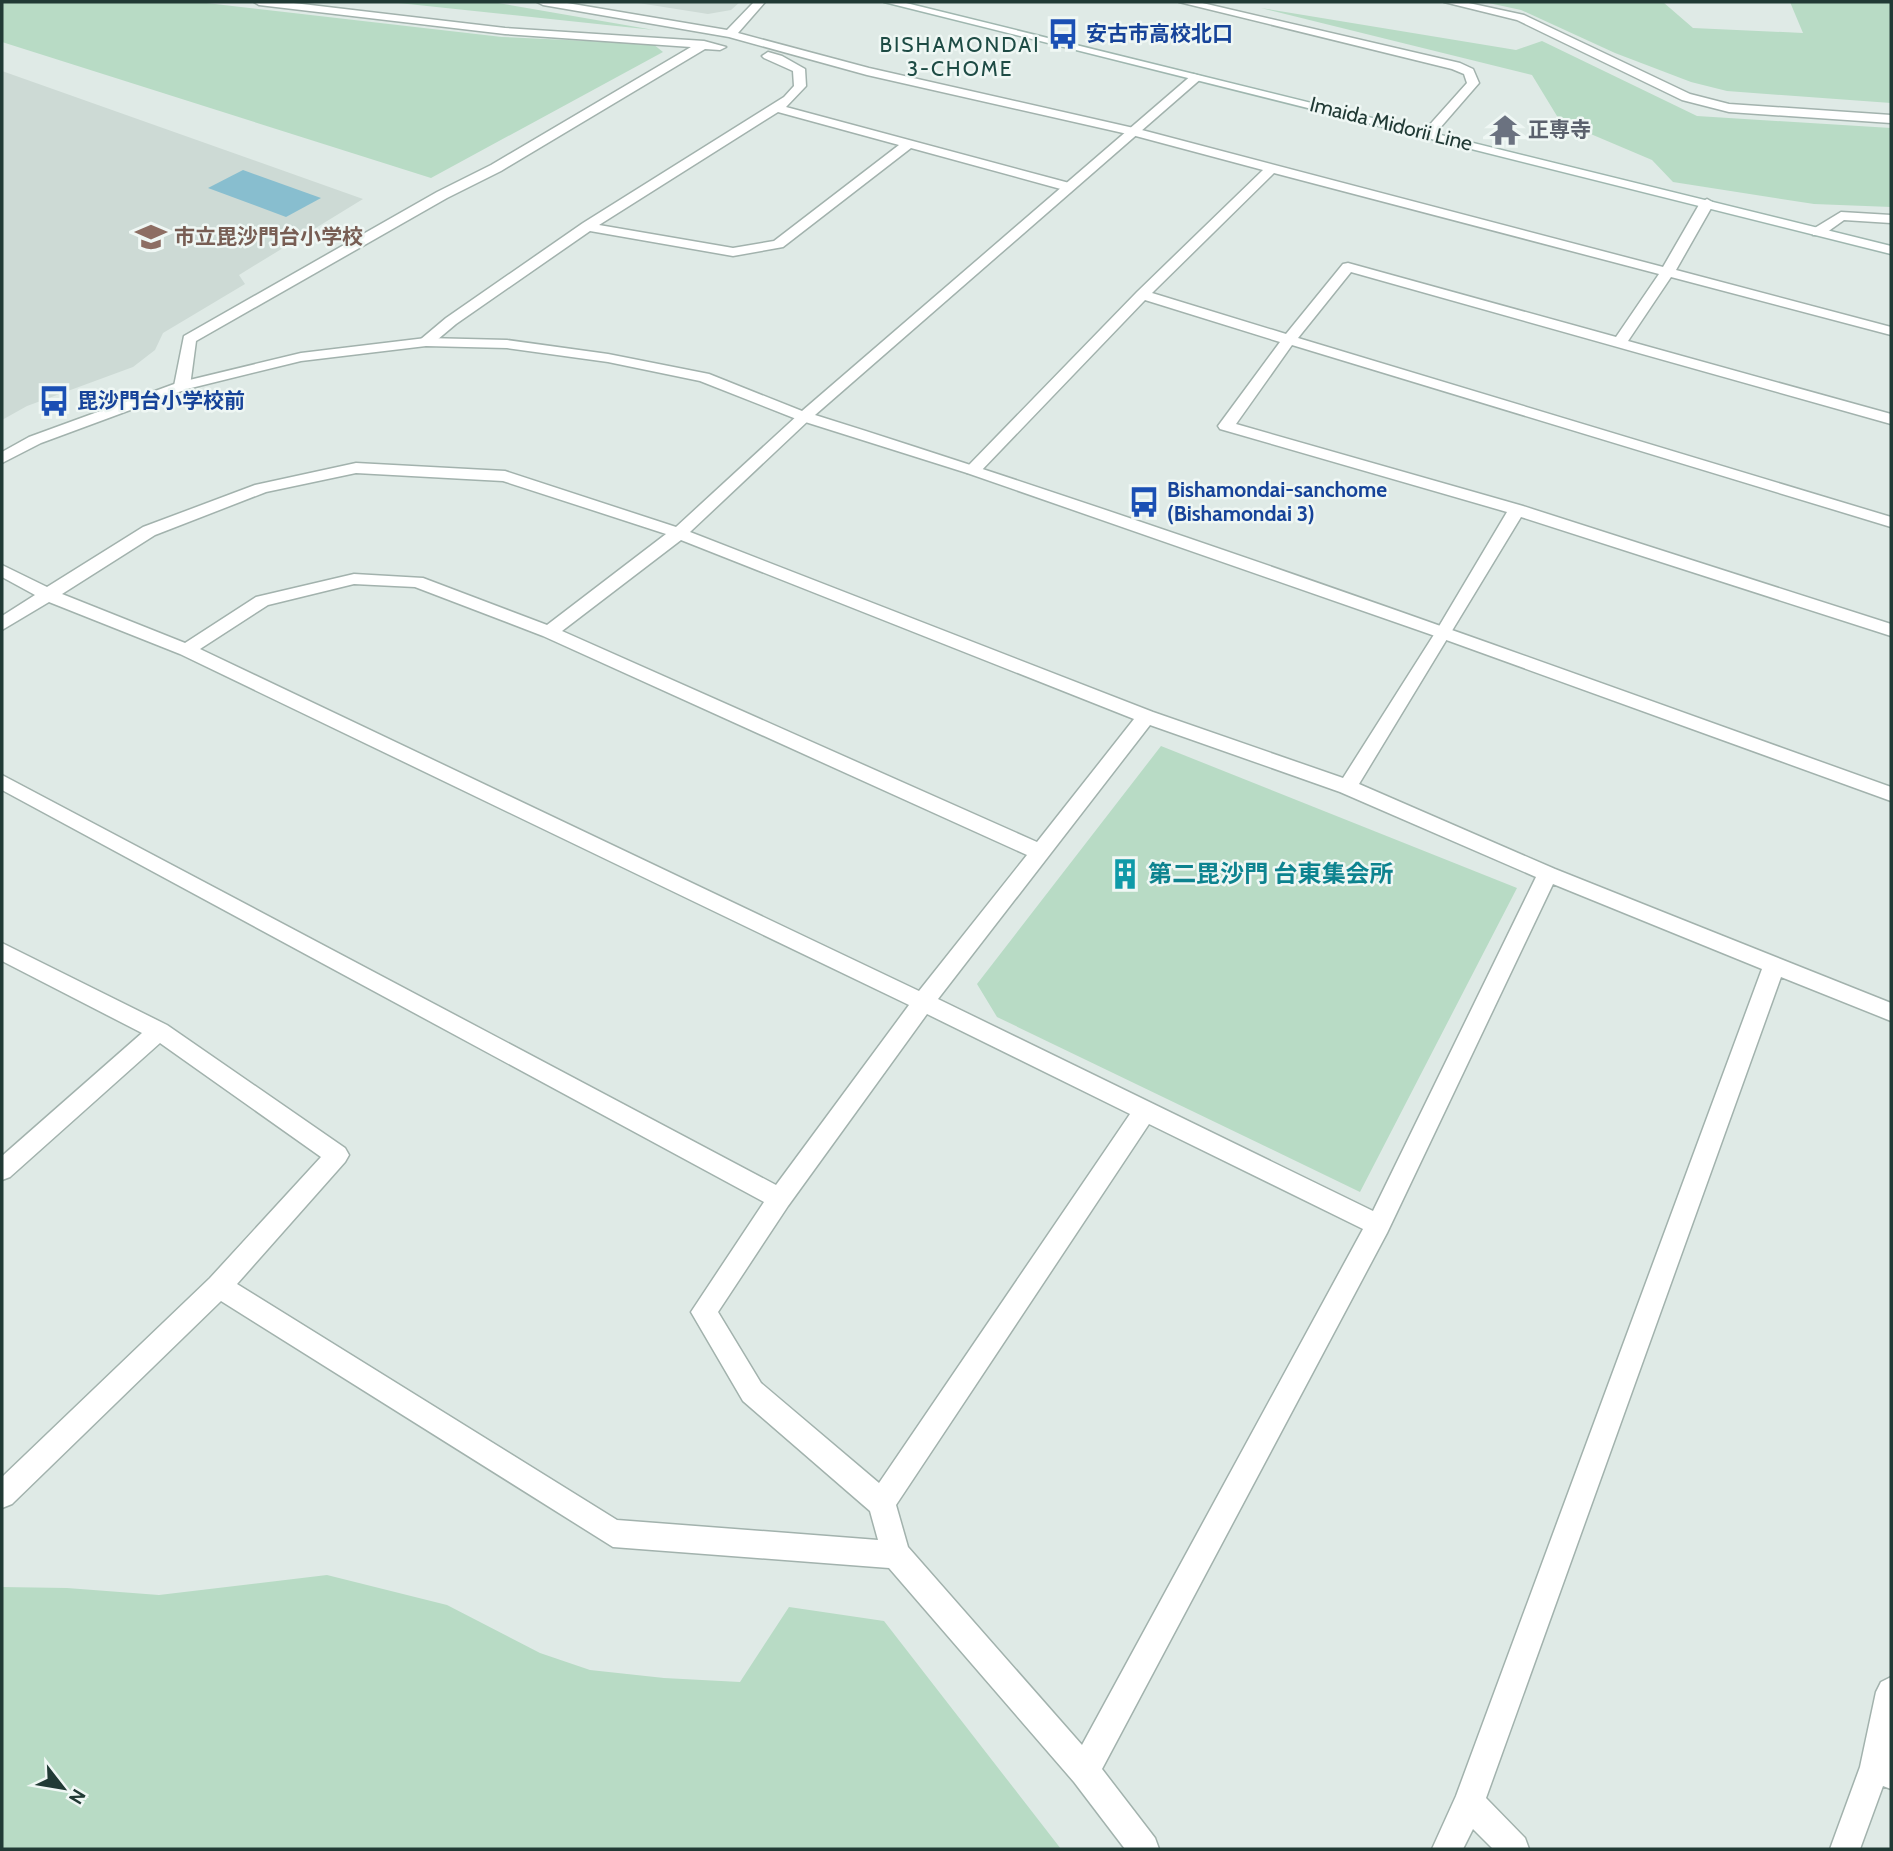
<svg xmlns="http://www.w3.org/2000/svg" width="1893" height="1851" font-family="Cabin,'Noto Sans JP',sans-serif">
<rect width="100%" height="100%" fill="#dfeae6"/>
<path fill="#cddad5" d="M632,2H740L731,10L708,14Z
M2,71L363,199L239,275L245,284L163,333L155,350L133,367L27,406L2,420Z"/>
<path fill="#b8dbc5" d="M2,2H198L502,37L653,44L663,52L431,178L2,42Z
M389,2H492L654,30Z
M1484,2H1663L1693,28L1803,33L1790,2H1891V103L1727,91L1691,82L1615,53L1521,10Z
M1261,8L1516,50L1542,41L1697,116L1891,128V207L1814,204L1673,182L1652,160L1560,121L1532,75Z
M1161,746L1517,888L1360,1192L997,1017L977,984Z
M327,1575L447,1605L540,1653L590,1670L664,1678L740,1682L789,1607L884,1621L1061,1849H2V1587L67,1588L159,1595Z"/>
<path fill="#88becf" d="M243,170L321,198L286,217L208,188Z"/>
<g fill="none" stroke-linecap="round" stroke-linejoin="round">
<defs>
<path id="minor" d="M254,2H285L505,28L704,41L726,47L720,50L705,49L501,171L447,198L196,341L190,386L182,391L174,386L184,336L437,192L491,165L691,47L505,34L259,5Z
M537,2H561L727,30L754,2H765L738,33L869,68L1138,129L1663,267L1700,203L1707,199L1714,203L1676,270L1891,327V335L1671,277L1628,341L1891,414V424L1351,272L1298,338L1891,517V527L1292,345L1236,424L1523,506L1891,624V636L1521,517L1359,784L1555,869L1891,1003V1021L1781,977L1486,1798L1525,1838L1529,1849H1493L1473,1829L1463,1849H1432L1456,1796L1762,969L1553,884L1387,1233L1102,1769L1155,1838L1159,1849H1125L1074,1782L889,1568L613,1547L221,1301L12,1504L2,1508V1477L210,1278L321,1157L160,1043L10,1177L2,1180V1156L142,1033L2,961V943L167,1025L345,1148L349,1155L345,1162L237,1284L617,1520L878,1540L870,1511L743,1401L691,1312L764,1202L2,790V775L776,1185L909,1005L180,654L49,602L2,630V616L35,595L2,577V565L47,587L143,527L255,485L356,463L505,471L676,527L799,414H809L812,417L809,420L690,532L1153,712L1343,778L1435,633L1507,512L1220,429L1218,426L1280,342L1145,300L979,473H967L965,470L967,467L1137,292L1263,170L1132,135L867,75L729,37L543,5ZM1274,173L1659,274L1616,337L1348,263L1343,264L1286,334L1152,293ZM356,473L503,481L666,534L547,625L423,578L354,574L256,597L185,643L62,594L155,535L266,492ZM681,540L1134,719L1037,842L562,631ZM354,584L415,587L543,636L1027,855L919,991L200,649L268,605ZM1150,725L1340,792L1536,877L1373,1211L938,999ZM927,1014L1130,1114L879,1483L761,1383L718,1312L788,1206ZM1149,1124L1363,1229L1082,1745L908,1547L896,1505Z
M1179,2H1198L1460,63L1473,69L1479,83L1433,136H1425V130L1467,83L1464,74L1452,69Z
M1444,2H1464L1524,15L1690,94L1729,104L1891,115V123L1729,112L1682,100L1517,20Z
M768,52L782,56L805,69L806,86L786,107L1073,184L1075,187L1068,191L911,148L783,247L733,256L590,231L456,324L431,345H421L419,342L421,339L446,318L583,223L784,97L794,86L793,71L764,58L762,56ZM778,112L899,145L774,241L733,248L599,225Z
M1841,212L1891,215V223L1844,220L1823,235H1813V229Z
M1891,1677V1789L1883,1786L1860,1849H1830L1860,1767L1876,1692L1881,1682Z"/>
<path id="tertiary" d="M1193,74L1203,77L815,415C1177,529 1534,659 1891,787V801L1438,637L967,473L799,420L700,381L608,362L507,348L426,346L301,361L187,389L41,443L2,463V452L29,437L177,383L301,353L426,338L507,340L608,354L709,374L802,411Z"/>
<path id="secondary" d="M884,2H902L1891,246V254Z"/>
</defs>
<use href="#minor" stroke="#a2b2ad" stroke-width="3"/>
<use href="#tertiary" stroke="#a2b2ad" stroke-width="3"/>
<use href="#secondary" stroke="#9fb6af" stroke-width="3"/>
<use href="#minor" fill="#fff" fill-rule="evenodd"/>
<use href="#tertiary" fill="#fff" fill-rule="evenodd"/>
<use href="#secondary" fill="#fff" fill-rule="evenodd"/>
</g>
<defs>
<symbol id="bus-bare" viewBox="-9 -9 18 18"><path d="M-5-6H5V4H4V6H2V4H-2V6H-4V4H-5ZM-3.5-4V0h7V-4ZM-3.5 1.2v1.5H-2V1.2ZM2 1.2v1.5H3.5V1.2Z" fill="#1a4fb4" stroke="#eff7f4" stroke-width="2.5" paint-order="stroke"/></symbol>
<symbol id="temple-bare" viewBox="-9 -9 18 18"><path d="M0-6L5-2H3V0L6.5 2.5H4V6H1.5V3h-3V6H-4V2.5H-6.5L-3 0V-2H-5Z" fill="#6b7280" stroke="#eff7f4" stroke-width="2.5" paint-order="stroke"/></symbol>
<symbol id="school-bare" viewBox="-9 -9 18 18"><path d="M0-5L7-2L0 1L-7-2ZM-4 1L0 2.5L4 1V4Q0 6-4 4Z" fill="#8d6e63" stroke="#eff7f4" stroke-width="2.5" paint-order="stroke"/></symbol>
<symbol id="building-bare" viewBox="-9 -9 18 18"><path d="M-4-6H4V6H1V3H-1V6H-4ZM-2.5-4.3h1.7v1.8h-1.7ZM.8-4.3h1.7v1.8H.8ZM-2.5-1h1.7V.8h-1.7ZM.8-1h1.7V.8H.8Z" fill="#0f9aa8" stroke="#eff7f4" stroke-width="2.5" paint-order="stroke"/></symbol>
</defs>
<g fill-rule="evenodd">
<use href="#bus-bare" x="1041" y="12" width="44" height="44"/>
<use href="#temple-bare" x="1483" y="108" width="44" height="44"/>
<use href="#school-bare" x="129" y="215" width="44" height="44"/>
<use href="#bus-bare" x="32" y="379" width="44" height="44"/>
<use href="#bus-bare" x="1122" y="480" width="44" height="44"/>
<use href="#building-bare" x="1103" y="852" width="44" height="44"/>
</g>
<g text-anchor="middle" stroke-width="5" stroke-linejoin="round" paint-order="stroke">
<g font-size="21" font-weight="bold" fill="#164399" stroke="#eff7f4" text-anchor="start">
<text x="1086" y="41">安古市高校北口</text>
<text x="77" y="408">毘沙門台小学校前</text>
<text x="1167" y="497">Bishamondai-sanchome<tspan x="1167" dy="24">(Bishamondai 3)</tspan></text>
</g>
<g font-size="21" letter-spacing="2" fill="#1d4b44" stroke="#eff7f4">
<text x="960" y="52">BISHAMONDAI<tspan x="960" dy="24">3-CHOME</tspan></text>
</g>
<g font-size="21" fill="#213a35" stroke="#eff7f4">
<text transform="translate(1391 124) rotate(14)" y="7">Imaida Midorii Line</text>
</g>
<g font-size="21" font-weight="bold" fill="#5b616d" stroke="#eff7f4" text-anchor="start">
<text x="1528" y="137">正専寺</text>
</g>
<g font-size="21" font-weight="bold" fill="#785e54" stroke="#eff7f4" text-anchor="start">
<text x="174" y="244">市立毘沙門台小学校</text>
</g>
<g font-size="24" font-weight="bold" fill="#0d838f" stroke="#eff7f4" text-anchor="start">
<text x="1148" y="882">第二毘沙門 台東集会所</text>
</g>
</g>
<rect width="1893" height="1851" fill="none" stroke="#213a35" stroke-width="7"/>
<g transform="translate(63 1788) rotate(121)" stroke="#eff7f4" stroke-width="5" paint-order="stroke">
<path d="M0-5L12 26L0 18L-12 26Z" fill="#213a35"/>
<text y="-10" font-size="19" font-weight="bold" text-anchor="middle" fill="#213a35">N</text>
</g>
</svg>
